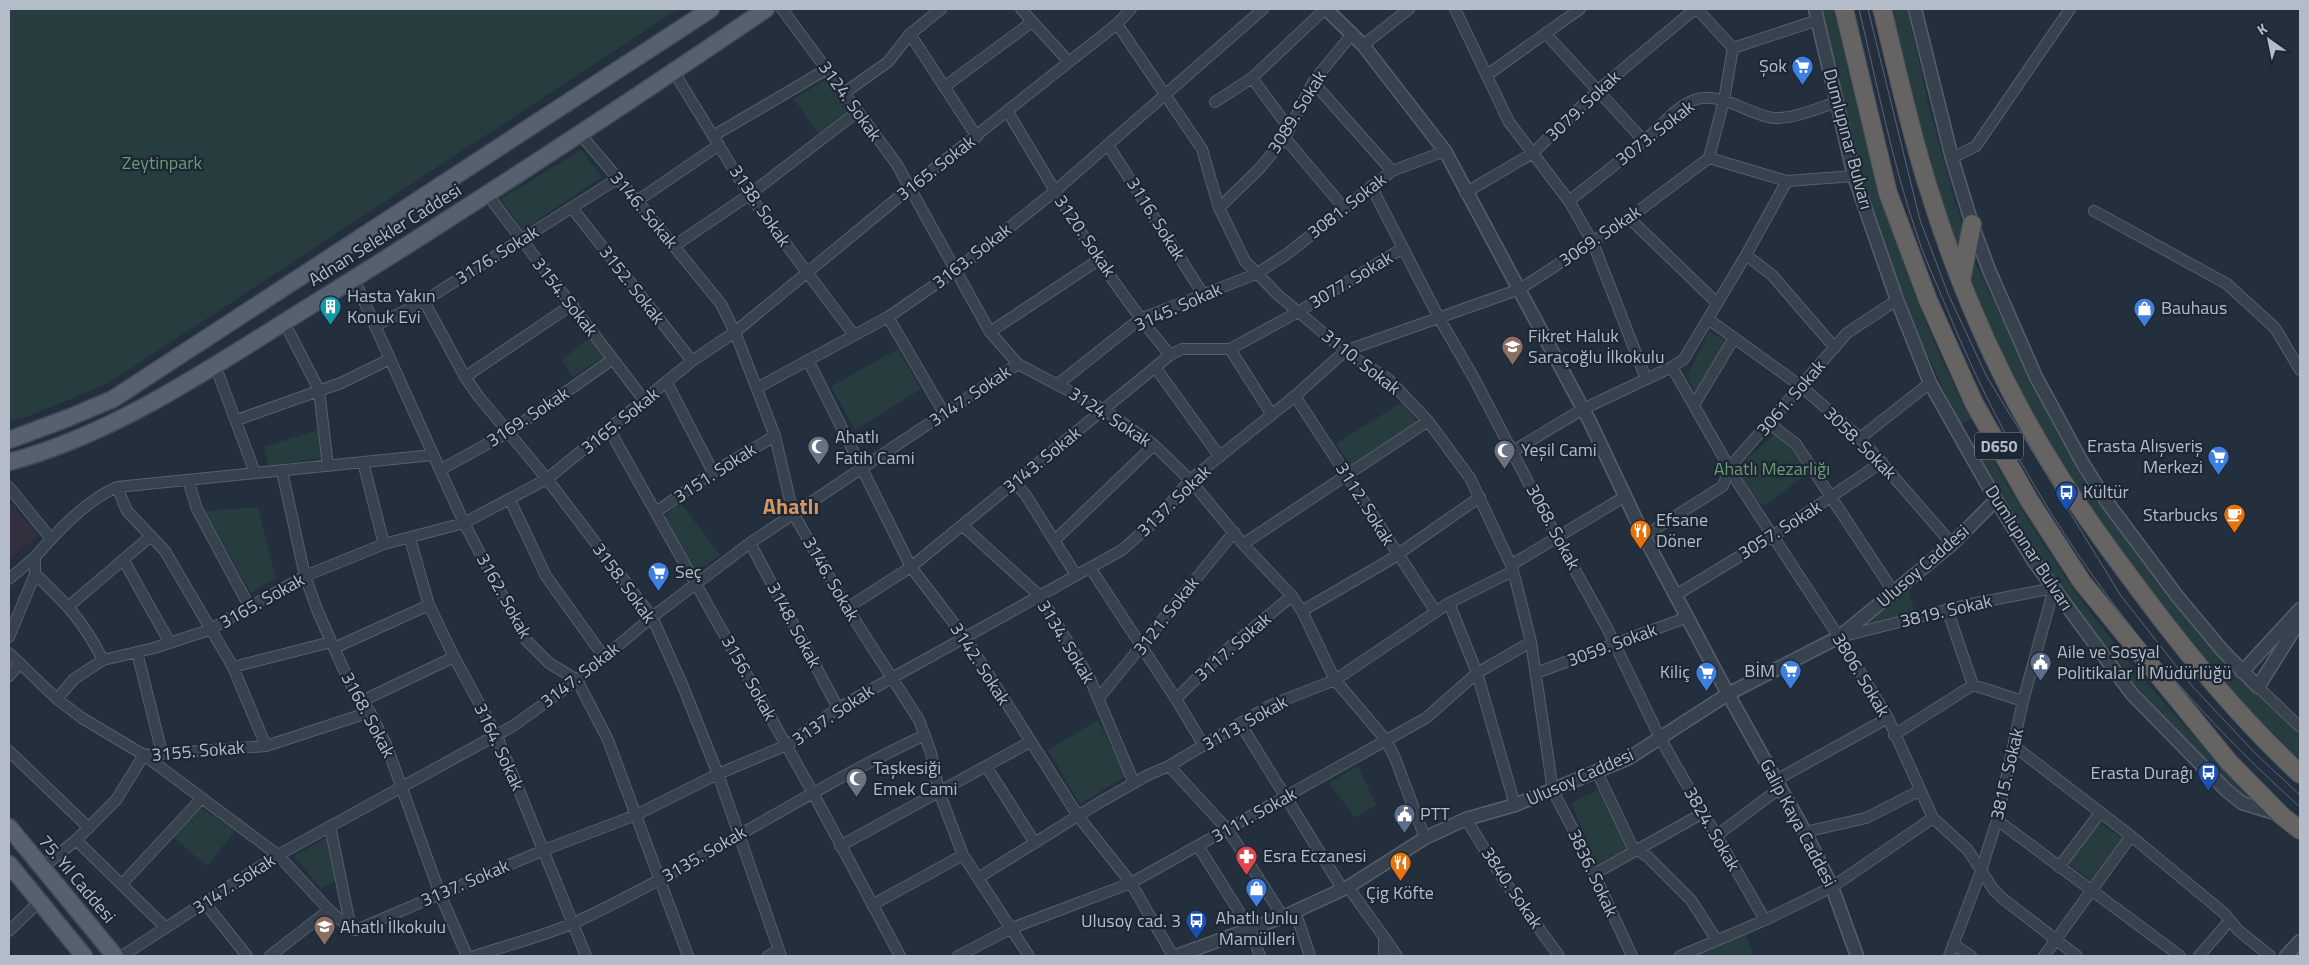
<svg xmlns="http://www.w3.org/2000/svg" width="2309" height="965" font-family="'Titillium Web',sans-serif">
<rect width="100%" height="100%" fill="#242f3e"/>
<path fill="#32303f" d="M9,501L36,533L37,536L9,560Z"/>
<path fill="#263c3f" d="M9,9H678L107,384L24,418L9,421Z
M1822,9H1834C1865,150 1903,291 1971,419L1960,425L1918,333L1866,197Z
M1889,9H1907L1930,111L1964,232L1960,266L1929,171Z
M826,79L848,111L818,134L794,99Z
M581,150L602,177L523,230L501,199Z
M1972,256L2054,427L2093,495L2172,602L2230,669L2300,734V764L2206,667L2152,597L2066,474L2010,374L1969,281Z
M1709,332L1726,341L1697,394L1688,378L1689,372Z
M589,338L604,357L573,377L562,360Z
M898,349L921,389L855,430L831,386Z
M1402,402L1418,423L1351,466L1336,444Z
M321,429L326,457L268,466L264,447Z
M1775,434L1789,445L1808,473L1766,505C1751,502 1742,486 1736,472L1742,463Z
M1990,454C2024,515 2060,573 2103,629C2150,690 2203,746 2255,802C2219,786 2192,750 2166,721C2131,681 2097,640 2065,597C2032,554 2005,505 1977,458Z
M680,502L720,555L697,573L665,519L667,513Z
M258,507L276,578L251,593L205,511Z
M1908,588L1915,613L1859,629L1858,627Z
M1098,720L1126,776L1080,804L1048,750Z
M1358,766L1376,805L1355,818L1329,783Z
M1601,788L1627,849L1597,864L1571,803Z
M200,807L235,831L207,866L172,836Z
M2099,822L2124,840L2093,882L2067,863Z
M328,837L336,881L321,888L294,856Z
M1745,934L1754,956H1692Z"/>
<g fill="none" stroke-linecap="round" stroke-linejoin="round">
<defs>
<path id="minor" d="M782,9L896,163L990,332L1018,364L1103,409L1154,445L1190,480L1243,544L1292,596L1302,611L1335,680L1386,740L1395,758L1425,838
M1021,9L1069,62
M1455,9L1509,122L1569,201L1593,243L1646,379
M1697,9L1733,48L1724,100L1709,158
M1117,24L1202,149L1219,208L1245,261L1278,295L1350,355L1388,379L1428,421L1470,478L1511,565L1516,582L1531,642L1553,791L1578,839L1632,956
M910,34L977,137
M1546,34L1644,141
M1363,45L1409,9
M1733,48L1818,20
M674,72L749,195L854,335
M1487,75L1580,9
M1252,78L1289,128
M1313,82L1392,171
M944,87L1032,22
M844,93L888,62L910,34L941,9
M1215,102L1252,78L1325,9
M1008,112C1057,195 1107,280 1170,355
M580,134L637,201L721,304L735,332L775,436L793,513L847,608L919,720L931,753L939,792L963,855L1029,956
M713,136L827,69
M1285,138L1344,208
M1108,145L1203,294
M1952,158L1976,146L2070,9
M1371,186L1439,318L1475,380L1556,536L1606,626L1660,738L1765,920
M1465,193L1533,153L1598,90L1695,9
M487,194L644,400
M637,201L719,145
M1569,201C1594,181 1619,162 1644,141C1660,128 1676,105 1697,99C1723,92 1749,115 1774,118C1794,119 1818,108 1837,102
M572,208L692,361
M1219,208L1260,168L1285,138L1313,82L1352,34
M2094,211L2227,284L2275,328L2300,370
M1629,218L1717,303
M674,246L749,195L857,112
M1746,255L1772,275L1835,348
M354,279L464,523L526,640L549,663L577,680L608,740L688,956
M424,301L465,377L479,397L547,479L652,617L682,684L718,774L781,956
M888,317L944,413
M1708,319L1802,387L1860,438L1952,544
M284,322L319,390L328,466
M375,326L424,301L617,179
M990,332L1100,259
M1230,349L1272,415
M808,360L911,567L966,639L1078,816L1131,883L1173,956
M215,365L255,473
M1155,367L1220,457
M1672,367L1738,483L1839,637L1888,718L1933,818L1968,850L1993,889L2002,898L2077,956
M465,377L573,304
M667,383L713,472
M1058,384L1140,319L1256,274L1287,254L1392,171L1445,151
M757,388L888,317L955,271L1055,191L1263,9
M1295,396L1436,612
M1694,405L1734,338
M237,420L341,383L390,359
M1770,424L1796,444L1893,591
M609,429L813,793L900,956
M1860,438L1930,383
M1513,451L1583,409L1672,367L1684,359L1746,255L1787,181
M363,462L384,544
M440,470L509,432L613,359
M282,471L305,576L318,612L343,668L354,690L370,712L386,744L440,894L467,956
M188,480L197,509L249,606
M1014,482L1025,494L1076,575
M9,487L51,539
M117,487L127,511L165,551L233,667L266,746
M510,500L546,576L604,657
M656,512L713,472L775,436
M963,526L1041,597L1090,679L1134,783
M1644,536L1723,486L1730,467L1847,333L1897,300
M410,539L429,605L454,657L497,736L586,956
M1055,540L1154,445
M750,543L838,708
M1243,544L1428,421
M124,561L170,643
M1511,565L1624,497
M1091,569L1176,699L1204,746
M35,574C67,604 83,621 103,660
M9,579L35,557
M1676,595L1773,536L1882,462
M1449,603L1477,673L1515,805
M69,606L151,536
M847,608L911,567L1170,355L1182,349H1230L1298,312L1403,248
M1947,609L1973,685
M1302,611L1388,561L1480,497
M9,637L35,574V557C58,531 85,501 117,487L433,455
M1840,637L1966,605L2054,588L2023,701L1997,820L1981,871L1949,956
M334,648L429,605
M137,652L162,753
M9,653L57,699L82,718L144,755L278,855L329,910
M233,667L331,642
M1536,673L1688,617
M9,676L20,663
M2258,687L2300,727
M57,699L74,679L103,660L154,648L209,630L305,576L384,544L464,523L547,479L692,361L735,332L911,187L1117,24L1131,9
M1098,699L1234,532
M1176,699L1219,656L1292,596
M362,701L454,657
M1240,723L1343,890
M1894,735L1973,685L2023,701
M2014,746L2131,836L2225,914L2238,930L2270,956
M9,751L89,828
M986,766L1035,843
M1169,766L1228,830L1283,917
M1597,772L1632,846L1648,857L1691,900L1716,939
M1776,780L1888,718
M1466,819L1505,882L1559,956
M1997,820L2180,956
M330,826L351,929
M1805,832L1866,818L1919,791
M1716,836L1780,788
M76,840L166,928
M840,846L1030,742
M1198,846L1250,929L1260,956
M2059,867L2100,813
M42,868L76,840L116,800L144,755L266,746L370,712
M1594,874L1703,813
M978,878L1097,804L1148,775L1169,766L1271,705L1335,680L1449,603L1513,571
M122,884L201,799
M1348,887L1384,937V956
M205,903L247,956
M872,905L963,855
M1295,911L1310,956
M9,931L39,902
M1384,937L1397,956
M1953,944L1971,956
M122,956L278,855L513,726L577,680L652,617L750,543L1018,364
M270,956L329,910L351,929L356,930L544,850L636,815L718,774L787,745L838,708L1122,550L1157,519L1190,480L1295,396L1345,351L1520,289L1629,218L1709,158L1787,181L1854,176
M475,956C508,945 544,936 576,922C696,866 805,791 925,735
M768,956L779,950
M958,956L1012,928L1131,883L1426,718L1477,673L1531,642
M1680,956L1765,920L1832,887L1933,818
M2044,956L2131,836
M2199,956L2230,920"/>
<path id="tertiary" d="M1326,9L1363,45L1445,151L1589,420L1644,536L1728,694L1805,832L1832,887L1857,956
M1815,9L1854,176L1897,300L1930,383L1996,500L2035,563L2132,694L2226,790L2242,803L2281,815
M1915,9L1952,158L1972,224L1989,270L2036,377L2082,462L2107,502L2177,596L2222,650L2258,687L2300,620
M2242,672L2300,609
M1176,956L1283,917L1348,887L1425,838L1466,819L1515,805L1629,758L1728,694L1839,637L1952,544L1996,500
M2286,956L2300,941"/>
<path id="primary" d="M9,440L68,418L113,399L711,9
M9,462C119,433 219,362 315,303C468,208 618,110 766,9
M9,827L115,956
M9,864L84,956"/>
<path id="trunk" d="M1844,9L1888,193L1928,300L1974,403L2029,500L2082,582L2229,762L2281,815L2300,830
M1882,9C1897,69 1910,131 1929,190C1959,287 2001,383 2055,469C2084,516 2117,560 2150,604C2196,665 2244,722 2300,774
M1961,281L1972,224"/>
</defs>
<use href="#minor" stroke="#565f6c" stroke-width="12"/>
<use href="#tertiary" stroke="#565f6c" stroke-width="15"/>
<use href="#primary" stroke="#414a57" stroke-width="19"/>
<use href="#trunk" stroke="#434c59" stroke-width="20"/>
<use href="#minor" stroke="#38414e" stroke-width="10"/>
<use href="#tertiary" stroke="#38414e" stroke-width="12"/>
<use href="#primary" stroke="#56606e" stroke-width="16"/>
<use href="#trunk" stroke="#656462" stroke-width="18"/>
<path stroke="#5a6575" stroke-width="1" d="M1859,9C1877,84 1892,161 1917,235C1925,260 1937,284 1947,309C2027,504 2143,666 2300,807
M1868,9L1920,220L1949,296L1987,377L2121,596L2192,686L2257,755L2300,795"/>
</g>
<defs>
<symbol id="supermarket-pin" viewBox="-11 -11 22 30"><path d="M0 17L-7.5 6A9.5 9.5 0 1 1 7.5 6Z" fill="#3f7fe0" stroke="#1d2633"/><path d="M-6-5.5h2.5l.6 2H6L4.5 2H-2.5L-4.4-4H-6ZM-1.5 3.2a1.3 1.3 0 1 0 .1 0ZM3 3.2a1.3 1.3 0 1 0 .1 0Z" fill="#fff"/></symbol>
<symbol id="building-pin" viewBox="-11 -11 22 30"><path d="M0 17L-7.5 6A9.5 9.5 0 1 1 7.5 6Z" fill="#0f9aa8" stroke="#1d2633"/><path d="M-4-6H4V6H1V3H-1V6H-4ZM-2.5-4.3h1.7v1.8h-1.7ZM.8-4.3h1.7v1.8H.8ZM-2.5-1h1.7V.8h-1.7ZM.8-1h1.7V.8H.8Z" fill="#fff"/></symbol>
<symbol id="shop-pin" viewBox="-11 -11 22 30"><path d="M0 17L-7.5 6A9.5 9.5 0 1 1 7.5 6Z" fill="#3f7fe0" stroke="#1d2633"/><path d="M-5-2.5h2.3a2.7 3.5 0 0 1 5.4 0H5L5.5 6h-11ZM-1.5-2.5h3a1.5 2.3 0 0 0-3 0Z" fill="#fff"/></symbol>
<symbol id="school-pin" viewBox="-11 -11 22 30"><path d="M0 17L-7.5 6A9.5 9.5 0 1 1 7.5 6Z" fill="#8d6e63" stroke="#1d2633"/><path d="M0-5L7-2L0 1L-7-2ZM-4 1L0 2.5L4 1V4Q0 6-4 4Z" fill="#fff"/></symbol>
<symbol id="mosque-pin" viewBox="-11 -11 22 30"><path d="M0 17L-7.5 6A9.5 9.5 0 1 1 7.5 6Z" fill="#6b7280" stroke="#1d2633"/><path d="M3.5-4.9A6 6 0 1 0 3.5 4.9A5 5 0 1 1 3.5-4.9Z" fill="#fff"/></symbol>
<symbol id="bus-pin" viewBox="-11 -11 22 30"><path d="M0 17L-7.5 6A9.5 9.5 0 1 1 7.5 6Z" fill="#1a4fb4" stroke="#1d2633"/><path d="M-5-6H5V4H4V6H2V4H-2V6H-4V4H-5ZM-3.5-4V0h7V-4ZM-3.5 1.2v1.5H-2V1.2ZM2 1.2v1.5H3.5V1.2Z" fill="#fff"/></symbol>
<symbol id="cafe-pin" viewBox="-11 -11 22 30"><path d="M0 17L-7.5 6A9.5 9.5 0 1 1 7.5 6Z" fill="#e8710a" stroke="#1d2633"/><path d="M-5.5-4.5H6V0H3Q3 3.5 0 3.5H-2.5Q-5.5 3.5-5.5 0ZM3-3.2v2h1.7v-2ZM-6 4.5H4V6H-6Z" fill="#fff"/></symbol>
<symbol id="restaurant-pin" viewBox="-11 -11 22 30"><path d="M0 17L-7.5 6A9.5 9.5 0 1 1 7.5 6Z" fill="#e8710a" stroke="#1d2633"/><path d="M-5-6h1v4h1v-4h1v4h1v-4h1v5L-1.5 .5V6h-2V.5L-5-1ZM5-6V6H3V1.5H1.5Q1.5-4 5-6Z" fill="#fff"/></symbol>
<symbol id="civic-pin" viewBox="-11 -11 22 30"><path d="M0 17L-7.5 6A9.5 9.5 0 1 1 7.5 6Z" fill="#5c6f8a" stroke="#1d2633"/><path d="M-.6-6.5H3V-4.5H.6V-3L4-1V1h2V6H-6V1h2V-1L-.6-3ZM-1.2 2.5V6h2.4V2.5Z" fill="#fff"/></symbol>
<symbol id="pharmacy-pin" viewBox="-11 -11 22 30"><path d="M0 17L-7.5 6A9.5 9.5 0 1 1 7.5 6Z" fill="#e0444e" stroke="#1d2633"/><path d="M-2-6h4v4h4v4h-4v4h-4v-4h-4v-4h4Z" fill="#fff"/></symbol>
</defs>
<g fill-rule="evenodd">
<use href="#supermarket-pin" x="1790" y="54" width="25" height="34"/>
<use href="#building-pin" x="318" y="294" width="25" height="34"/>
<use href="#shop-pin" x="2132" y="296" width="25" height="34"/>
<use href="#school-pin" x="1500" y="334" width="25" height="34"/>
<use href="#mosque-pin" x="806" y="434" width="25" height="34"/>
<use href="#mosque-pin" x="1492" y="438" width="25" height="34"/>
<use href="#supermarket-pin" x="2206" y="444" width="25" height="34"/>
<use href="#bus-pin" x="2054" y="480" width="25" height="34"/>
<use href="#cafe-pin" x="2222" y="502" width="25" height="34"/>
<use href="#restaurant-pin" x="1628" y="518" width="25" height="34"/>
<use href="#supermarket-pin" x="646" y="560" width="25" height="34"/>
<use href="#civic-pin" x="2028" y="650" width="25" height="34"/>
<use href="#supermarket-pin" x="1778" y="658" width="25" height="34"/>
<use href="#supermarket-pin" x="1694" y="660" width="25" height="34"/>
<use href="#bus-pin" x="2196" y="760" width="25" height="34"/>
<use href="#mosque-pin" x="844" y="766" width="25" height="34"/>
<use href="#civic-pin" x="1392" y="802" width="25" height="34"/>
<use href="#pharmacy-pin" x="1234" y="844" width="25" height="34"/>
<use href="#restaurant-pin" x="1388" y="850" width="25" height="34"/>
<use href="#shop-pin" x="1244" y="876" width="25" height="34"/>
<use href="#bus-pin" x="1184" y="908" width="25" height="34"/>
<use href="#school-pin" x="312" y="914" width="25" height="34"/>
</g>
<g text-anchor="middle" stroke-width="4.5" stroke-linejoin="round" paint-order="stroke">
<rect fill="#1d2633" stroke="#878f9c" stroke-width="1" x="1975" y="432.5" width="48" height="27" rx="4"/>
<g font-size="16" font-weight="bold" fill="#b4bcc9">
<text x="1999" y="452">D650</text>
</g>
<g font-size="18" fill="#b4bcc9" stroke="#1d2633" text-anchor="start">
<text x="1787" y="72" text-anchor="end">Şok</text>
<text x="347" y="302">Hasta Yakın<tspan x="347" dy="21">Konuk Evi</tspan></text>
<text x="2161" y="314">Bauhaus</text>
<text x="1528" y="342">Fikret Haluk<tspan x="1528" dy="21">Saraçoğlu İlkokulu</tspan></text>
<text x="835" y="443">Ahatlı<tspan x="835" dy="21">Fatih Cami</tspan></text>
<text x="2203" y="452" text-anchor="end">Erasta Alışveriş<tspan x="2203" dy="21">Merkezi</tspan></text>
<text x="1521" y="456">Yeşil Cami</text>
<text x="2083" y="498">Kültür</text>
<text x="2218" y="521" text-anchor="end">Starbucks</text>
<text x="1656" y="526">Efsane<tspan x="1656" dy="21">Döner</tspan></text>
<text x="675" y="578">Seç</text>
<text x="2057" y="658">Aile ve Sosyal<tspan x="2057" dy="21">Politikalar İl Müdürlüğü</tspan></text>
<text x="1775" y="677" text-anchor="end">BİM</text>
<text x="1690" y="678" text-anchor="end">Kiliç</text>
<text x="873" y="774">Taşkesiği<tspan x="873" dy="21">Emek Cami</tspan></text>
<text x="2193" y="779" text-anchor="end">Erasta Duraĝı</text>
<text x="1420" y="820">PTT</text>
<text x="1263" y="862">Esra Eczanesi</text>
<text x="1400" y="899" text-anchor="middle">Çig Köfte</text>
<text x="1257" y="924" text-anchor="middle">Ahatlı Unlu<tspan x="1257" dy="21">Mamülleri</tspan></text>
<text x="1181" y="927" text-anchor="end">Ulusoy cad. 3</text>
<text x="340" y="933">Ahatlı İlkokulu</text>
</g>
<g font-size="18" fill="#b4bcc9" stroke="#1d2633">
<text transform="translate(850 101) rotate(54)" y="6">3124. Sokak</text>
<text transform="translate(1583 106) rotate(-43)" y="6">3079. Sokak</text>
<text transform="translate(1297 112) rotate(-58)" y="6">3089. Sokak</text>
<text transform="translate(1655 133) rotate(-38)" y="6">3073. Sokak</text>
<text transform="translate(1848 139) rotate(75)" y="6">Dumlupınar Bulvarı</text>
<text transform="translate(936 168) rotate(-38)" y="6">3165. Sokak</text>
<text transform="translate(760 206) rotate(56)" y="6">3138. Sokak</text>
<text transform="translate(1347 206) rotate(-38)" y="6">3081. Sokak</text>
<text transform="translate(644 210) rotate(50)" y="6">3146. Sokak</text>
<text transform="translate(1156 219) rotate(58)" y="6">3116. Sokak</text>
<text transform="translate(385 235) rotate(-32)" y="6">Adnan Selekler Caddesi</text>
<text transform="translate(1085 236) rotate(56)" y="6">3120. Sokak</text>
<text transform="translate(1600 236) rotate(-34)" y="6">3069. Sokak</text>
<text transform="translate(497 255) rotate(-32)" y="6">3176. Sokak</text>
<text transform="translate(972 256) rotate(-38)" y="6">3163. Sokak</text>
<text transform="translate(1351 280) rotate(-31)" y="6">3077. Sokak</text>
<text transform="translate(632 285) rotate(52)" y="6">3152. Sokak</text>
<text transform="translate(565 297) rotate(52)" y="6">3154. Sokak</text>
<text transform="translate(1178 307) rotate(-24)" y="6">3145. Sokak</text>
<text transform="translate(1361 362) rotate(38)" y="6">3110. Sokak</text>
<text transform="translate(970 396) rotate(-34)" y="6">3147. Sokak</text>
<text transform="translate(1791 398) rotate(-49)" y="6">3061. Sokak</text>
<text transform="translate(528 417) rotate(-33)" y="6">3169. Sokak</text>
<text transform="translate(1110 417) rotate(33)" y="6">3124. Sokak</text>
<text transform="translate(620 421) rotate(-39)" y="6">3165. Sokak</text>
<text transform="translate(1860 443) rotate(45)" y="6">3058. Sokak</text>
<text transform="translate(1042 460) rotate(-39)" y="6">3143. Sokak</text>
<text transform="translate(715 473) rotate(-33)" y="6">3151. Sokak</text>
<text transform="translate(1174 501) rotate(-44)" y="6">3137. Sokak</text>
<text transform="translate(1365 504) rotate(58)" y="6">3112. Sokak</text>
<text transform="translate(1553 527) rotate(62)" y="6">3068. Sokak</text>
<text transform="translate(1780 530) rotate(-32)" y="6">3057. Sokak</text>
<text transform="translate(2029 548) rotate(57)" y="6">Dumlupınar Bulvarı</text>
<text transform="translate(1923 566) rotate(-41)" y="6">Ulusoy Caddesi</text>
<text transform="translate(831 579) rotate(60)" y="6">3146. Sokak</text>
<text transform="translate(624 583) rotate(54)" y="6">3158. Sokak</text>
<text transform="translate(504 596) rotate(61)" y="6">3162. Sokak</text>
<text transform="translate(262 601) rotate(-29)" y="6">3165. Sokak</text>
<text transform="translate(1946 611) rotate(-13)" y="6">3819. Sokak</text>
<text transform="translate(1166 616) rotate(-52)" y="6">3121. Sokak</text>
<text transform="translate(794 625) rotate(62)" y="6">3148. Sokak</text>
<text transform="translate(1066 642) rotate(59)" y="6">3134. Sokak</text>
<text transform="translate(1612 645) rotate(-20)" y="6">3059. Sokak</text>
<text transform="translate(1233 647) rotate(-41)" y="6">3117. Sokak</text>
<text transform="translate(980 664) rotate(57)" y="6">3142. Sokak</text>
<text transform="translate(580 675) rotate(-38)" y="6">3147. Sokak</text>
<text transform="translate(1861 675) rotate(59)" y="6">3806. Sokak</text>
<text transform="translate(749 678) rotate(61)" y="6">3156. Sokak</text>
<text transform="translate(368 715) rotate(62)" y="6">3168. Sokak</text>
<text transform="translate(833 715) rotate(-34)" y="6">3137. Sokak</text>
<text transform="translate(1245 723) rotate(-29)" y="6">3113. Sokak</text>
<text transform="translate(499 747) rotate(65)" y="6">3164. Sokak</text>
<text transform="translate(198 751) rotate(-5)" y="6">3155. Sokak</text>
<text transform="translate(2007 774) rotate(-77)" y="6">3815. Sokak</text>
<text transform="translate(1580 777) rotate(-24)" y="6">Ulusoy Caddesi</text>
<text transform="translate(1254 815) rotate(-29)" y="6">3111. Sokak</text>
<text transform="translate(1798 823) rotate(62)" y="6">Galip Kaya Caddesi</text>
<text transform="translate(1712 829) rotate(60)" y="6">3824. Sokak</text>
<text transform="translate(704 854) rotate(-30)" y="6">3135. Sokak</text>
<text transform="translate(1593 873) rotate(65)" y="6">3836. Sokak</text>
<text transform="translate(77 879) rotate(50)" y="6">75. Yıl Caddesi</text>
<text transform="translate(465 883) rotate(-23)" y="6">3137. Sokak</text>
<text transform="translate(234 884) rotate(-33)" y="6">3147. Sokak</text>
<text transform="translate(1512 888) rotate(56)" y="6">3840. Sokak</text>
</g>
<g font-size="18" fill="#6b9a76" stroke="#1d2633">
<text x="162" y="169">Zeytinpark</text>
<text x="1772" y="475">Ahatlı Mezarlığı</text>
</g>
<g font-size="22" font-weight="bold" fill="#d59563" stroke="#1d2633">
<text x="791" y="514">Ahatlı</text>
</g>
</g>
<rect width="2309" height="965" fill="none" stroke="#b4bcc9" stroke-width="20"/>
<g transform="translate(2269 40) rotate(327)" stroke="#1d2633" stroke-width="4" paint-order="stroke">
<path d="M0-4L9 19L0 12L-9 19Z" fill="#b4bcc9"/>
<text y="-8" font-size="14" font-weight="bold" text-anchor="middle" fill="#b4bcc9">K</text>
</g>
</svg>
